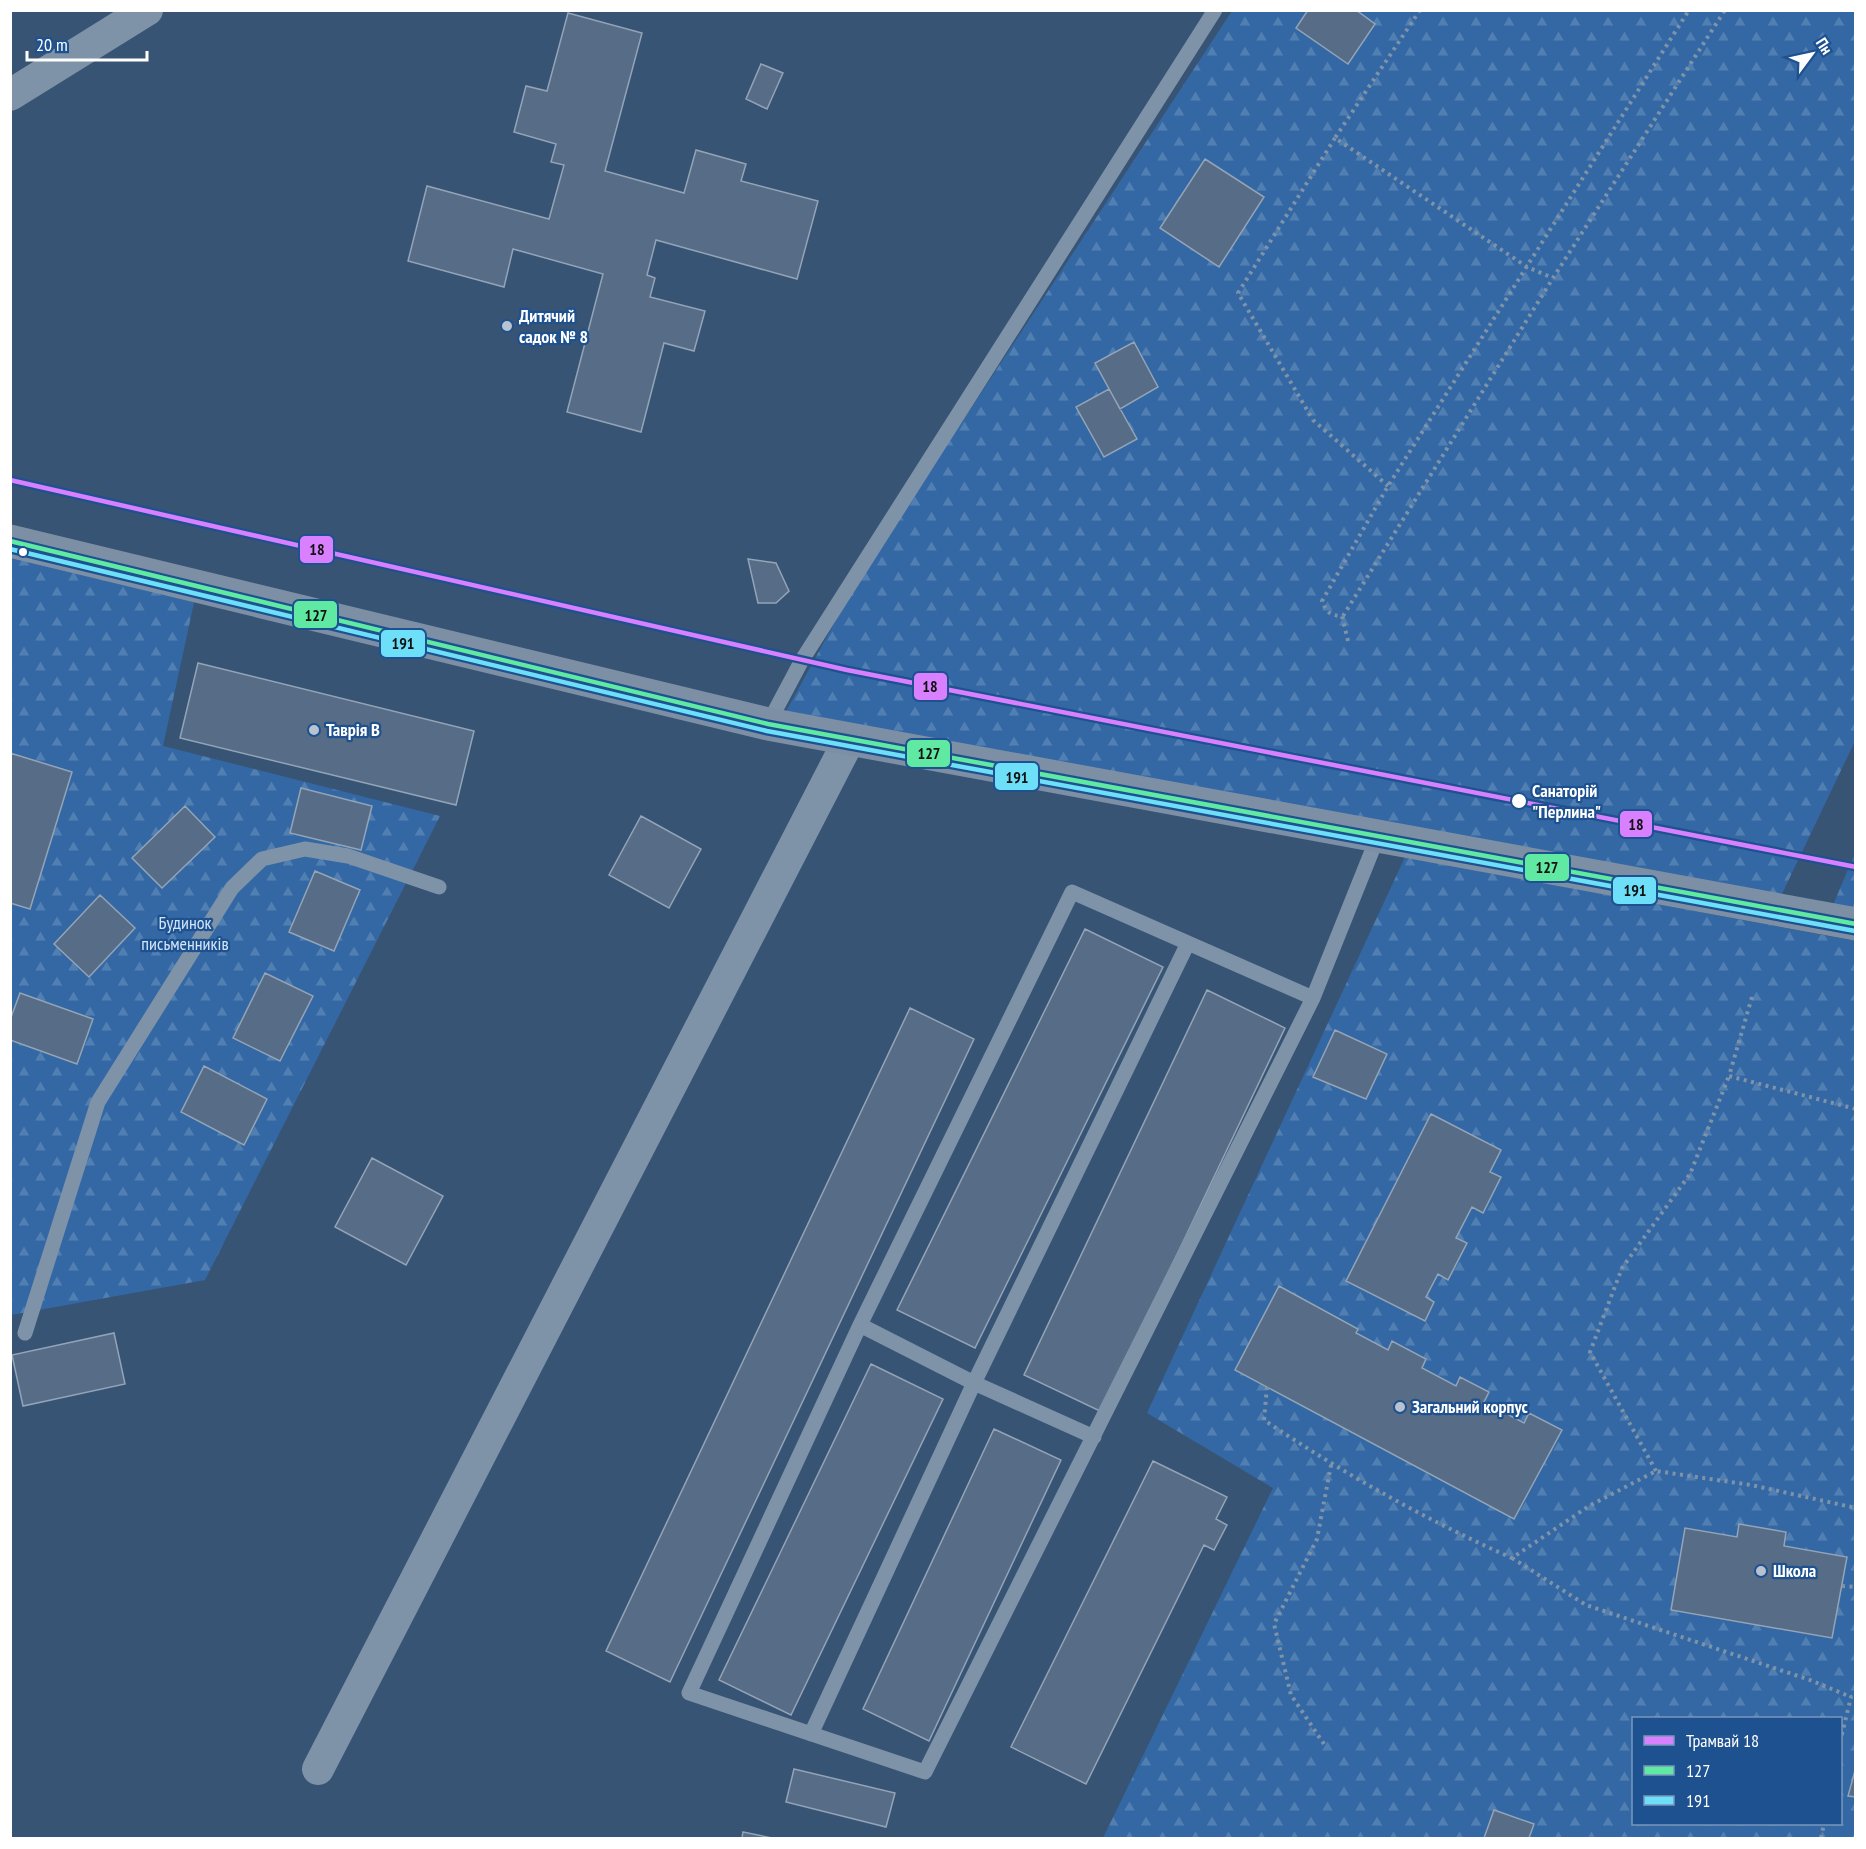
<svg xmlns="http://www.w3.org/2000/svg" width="1866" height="1849" font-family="'PT Sans Narrow',sans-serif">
<defs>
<pattern id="forest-firs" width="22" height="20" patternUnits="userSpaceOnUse" patternTransform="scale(1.5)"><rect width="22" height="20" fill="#3368a5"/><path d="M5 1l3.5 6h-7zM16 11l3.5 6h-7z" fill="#527fb2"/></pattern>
</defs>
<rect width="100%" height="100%" fill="#385475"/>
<path fill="url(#forest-firs)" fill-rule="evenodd" d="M1232,11H1855V741L1780,898L784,715L857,582Z
M11,554L195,598L163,746L440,816L205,1280L11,1315Z
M1855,853V909L1833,905Z
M1405,857L1855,941V1838H1103L1273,1488L1147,1413ZM1634,1718H1840V1824H1634Z"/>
<path fill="#566c87" stroke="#94a4b7" stroke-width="1.5" d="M1308,10H1356L1375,24L1348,64L1296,28Z
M568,13L642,33L605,171L684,193L696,150L746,164L741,181L818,201L797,279L656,240L647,275L655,278L650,297L705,311L694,351L664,343L641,432L567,412L603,274L513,249L504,287L408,261L427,186L549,219L564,165L551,162L556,144L514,132L526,86L547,91Z
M761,64L783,73L767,109L746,99Z
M1205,159L1264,197L1219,267L1160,228Z
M1134,342L1158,387L1120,409L1095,363Z
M1109,389L1137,439L1104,457L1076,407Z
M748,559L776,563L789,591L776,603H758Z
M198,663L474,731L456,805L180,738Z
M10,753L72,772L30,909L10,903Z
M301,788L372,806L361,850L290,833Z
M185,806L215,837L162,888L132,858Z
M641,816L701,849L669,908L609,875Z
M315,871L360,890L334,951L289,932Z
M100,895L135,928L89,977L54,944Z
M1085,929L1163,967L975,1348L897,1310Z
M265,973L313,996L280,1061L233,1038Z
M1207,990L1285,1028L1102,1412L1024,1375Z
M20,993L93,1019L77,1064L10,1040V1020Z
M910,1008L974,1039L670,1682L606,1651Z
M1335,1030L1387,1054L1366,1099L1313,1077Z
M204,1066L267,1099L244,1145L181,1112Z
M1431,1114L1501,1150L1490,1172L1501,1177L1483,1213L1472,1207L1456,1238L1467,1243L1448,1280L1438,1274L1426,1297L1434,1302L1425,1321L1346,1281Z
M372,1158L443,1196L406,1265L335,1227Z
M1279,1286L1358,1329L1356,1333L1388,1350L1392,1341L1426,1359L1422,1368L1456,1386L1460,1377L1489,1392L1484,1402L1524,1423L1529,1413L1562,1430L1514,1519L1235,1370Z
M114,1333L125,1384L23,1406L12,1355Z
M871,1364L943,1399L791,1715L719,1680Z
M994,1429L1061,1460L929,1741L863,1709Z
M1153,1461L1227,1497L1216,1519L1227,1525L1214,1550L1204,1545L1086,1784L1011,1747Z
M1739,1524L1786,1532L1784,1546L1847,1557L1832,1638L1671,1610L1685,1528L1737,1537Z
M1856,1767V1797L1848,1796Z
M794,1769L895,1793L886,1827L786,1802Z
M1494,1810L1534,1824L1529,1838H1484Z
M743,1832L772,1838H742Z"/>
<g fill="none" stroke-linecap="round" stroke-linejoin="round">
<path stroke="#7f93a8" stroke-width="4" stroke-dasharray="3 4.5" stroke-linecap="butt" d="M1420,10L1335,138L1527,267L1553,278
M1335,138L1238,293L1313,420L1388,486
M1343,616L1553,278L1725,10
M1348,641L1342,616C1331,616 1326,612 1322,601L1388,486L1689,10
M1752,997L1729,1076L1856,1109
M1267,1387L1264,1420C1343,1473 1424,1519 1512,1558L1589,1506L1656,1471L1751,1485L1856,1508
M1656,1471L1590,1352L1622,1268L1690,1174L1729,1076
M1512,1558L1586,1605L1810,1680L1851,1697
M1842,1586L1856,1587
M1840,1742L1851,1697L1856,1696
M1324,1744L1291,1695L1274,1624L1317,1539L1331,1465
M1821,1838L1824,1824"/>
<path stroke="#7f93a8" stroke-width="15" d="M768,724L802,660L1215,10
M1313,998L1072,892L860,1325L689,1693L925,1772L1313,998L1378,836
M860,1325L974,1383L1094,1437
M25,1333L98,1102L232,888L262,859L305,849L348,856L439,887
M811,1734L974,1383L1187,945"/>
<path stroke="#7f93a8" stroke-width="32" d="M10,95L147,10
M318,1769L849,740"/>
<path stroke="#7c8fa5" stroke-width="33" d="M10,541L768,724L1856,924"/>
<defs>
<path id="bus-1" d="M10,541L768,724L1856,924"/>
<path id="bus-2" d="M10,549L767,731L1855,931"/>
</defs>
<use href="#bus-1" stroke="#1e518f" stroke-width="9"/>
<use href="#bus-2" stroke="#1e518f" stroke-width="9"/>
<use href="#bus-1" stroke="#60e9a3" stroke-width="4.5"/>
<use href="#bus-2" stroke="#6ddff8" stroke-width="4.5"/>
<defs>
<path id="tram-1" d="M10,480L847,670L1856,867"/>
</defs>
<use href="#tram-1" stroke="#1e518f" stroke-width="9"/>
<use href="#tram-1" stroke="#d880ff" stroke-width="4.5"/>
</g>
<g fill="#b9c3cf" stroke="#1e518f" stroke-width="2">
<circle cx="507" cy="326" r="6"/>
<circle cx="314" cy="730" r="6"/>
<circle cx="1400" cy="1407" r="6"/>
<circle cx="1761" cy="1571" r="6"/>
</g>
<g fill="#fff" stroke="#1e518f" stroke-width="2">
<circle cx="23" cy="552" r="5"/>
<circle cx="1519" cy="801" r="8"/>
</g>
<g text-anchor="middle" stroke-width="4.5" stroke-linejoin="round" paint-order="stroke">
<g font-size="18" font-weight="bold" fill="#fff" stroke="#1e518f" text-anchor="start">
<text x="519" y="322">Дитячий<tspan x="519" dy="21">садок № 8</tspan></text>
<text x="326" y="736">Таврія В</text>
<text x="1412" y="1413">Загальний корпус</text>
<text x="1773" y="1577">Школа</text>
</g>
<g font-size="18" font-weight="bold" fill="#fff" stroke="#1e518f" text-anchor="start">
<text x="1532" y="797">Санаторій<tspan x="1532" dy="21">"Перлина"</tspan></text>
</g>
<g font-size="18" fill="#d3e5f9" stroke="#1e518f">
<text x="185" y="929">Будинок<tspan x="185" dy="21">письменників</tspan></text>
</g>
</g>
<g stroke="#1e518f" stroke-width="2">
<rect x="299" y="535" width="35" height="29" rx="6" fill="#d880ff"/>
<rect x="293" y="600" width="45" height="29" rx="6" fill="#60e9a3"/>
<rect x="380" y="629" width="46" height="29" rx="6" fill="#6ddff8"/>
<rect x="913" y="672" width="35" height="29" rx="6" fill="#d880ff"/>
<rect x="906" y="739" width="45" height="29" rx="6" fill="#60e9a3"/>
<rect x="994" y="762" width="45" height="29" rx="6" fill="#6ddff8"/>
<rect x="1619" y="810" width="34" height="28" rx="6" fill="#d880ff"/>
<rect x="1524" y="853" width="46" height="29" rx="6" fill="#60e9a3"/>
<rect x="1612" y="876" width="45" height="29" rx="6" fill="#6ddff8"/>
</g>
<g font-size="16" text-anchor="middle" font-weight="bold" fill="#111">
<text x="317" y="555">18</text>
<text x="316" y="621">127</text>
<text x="403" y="649">191</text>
<text x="930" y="692">18</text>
<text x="929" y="759">127</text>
<text x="1017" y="783">191</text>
<text x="1636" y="830">18</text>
<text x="1547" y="873">127</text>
<text x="1635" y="896">191</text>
</g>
<rect width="1866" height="1849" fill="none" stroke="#ffffff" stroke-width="24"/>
<rect x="1632" y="1717" width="210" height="108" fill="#1e518f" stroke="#7897bc" stroke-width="1.5"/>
<rect x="1644" y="1736" width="30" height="9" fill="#d880ff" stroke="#7897bc" stroke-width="1.5"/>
<text x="1686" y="1747" font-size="18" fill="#ffffff">Трамвай 18</text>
<rect x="1644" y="1766" width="30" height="9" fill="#60e9a3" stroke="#7897bc" stroke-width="1.5"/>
<text x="1686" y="1777" font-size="18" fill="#ffffff">127</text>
<rect x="1644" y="1796" width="30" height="9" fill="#6ddff8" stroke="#7897bc" stroke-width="1.5"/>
<text x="1686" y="1807" font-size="18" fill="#ffffff">191</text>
<g transform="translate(1812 54) rotate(57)" stroke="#1e518f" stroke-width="4.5" paint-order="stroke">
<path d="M0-4.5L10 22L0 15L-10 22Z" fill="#ffffff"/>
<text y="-9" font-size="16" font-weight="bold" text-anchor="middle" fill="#ffffff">Пн</text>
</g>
<path d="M27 51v9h120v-9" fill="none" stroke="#ffffff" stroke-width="3"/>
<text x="36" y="51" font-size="18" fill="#ffffff" stroke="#1e518f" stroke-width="4.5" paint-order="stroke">20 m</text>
</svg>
